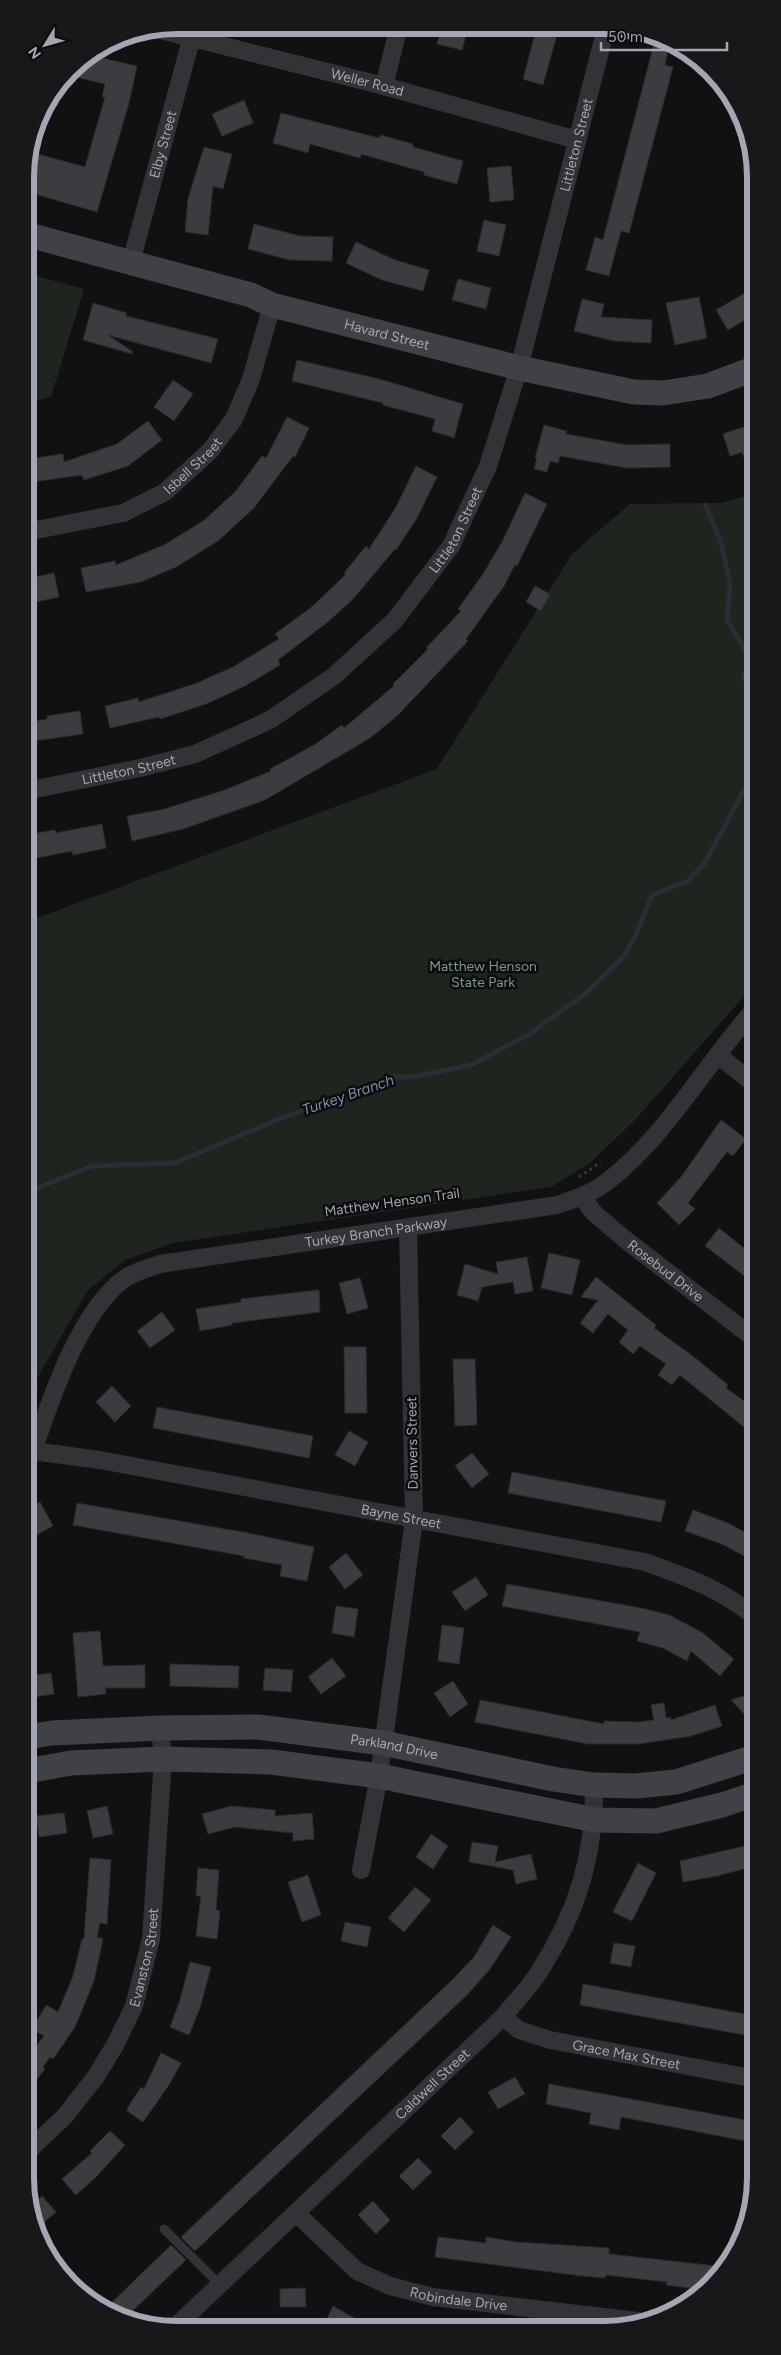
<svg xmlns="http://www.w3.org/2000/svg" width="781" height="2355" font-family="Figtree,sans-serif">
<rect width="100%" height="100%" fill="#111113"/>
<path fill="#1e251f" d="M25,273L84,289L51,397L26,403Z
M754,494V985L635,1120L590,1163L551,1187L173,1243L125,1260L88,1290L27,1396L26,922L437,769L572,554L630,504L721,503Z"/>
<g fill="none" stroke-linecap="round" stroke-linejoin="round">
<path stroke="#282e36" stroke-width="5" d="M705,505L720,539L730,583L727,620L750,658L744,676L754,710
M27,1192L92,1166L175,1163L279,1119L392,1077H412L471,1065L528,1035L585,994L624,956L636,935L652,895L688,881L704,864L754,772
M27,1254L29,1270L27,1281"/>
</g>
<path fill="#3c3b40" stroke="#2c2b2f" d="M442,27H468L462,50L437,44Z
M537,27H559L543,85L523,79Z
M656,36L670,41L665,65L673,67L629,233L621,231L609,276L586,270L595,237L603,240Z
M89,55L137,66L129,103L97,212L28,192L38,154L85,167L105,97H102L105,84L67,75L76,63Z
M244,100L253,123L222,136L212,114Z
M281,113L379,138L380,135L413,144V147L463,161L457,184L424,175V172L361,154L360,158L310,144L308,153L273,143Z
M204,147L232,154L223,189L213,186L208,235L185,232L188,199Z
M511,166L514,200L490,202L487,168Z
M484,220L506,225L499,256L477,251Z
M254,224L300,236L333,237L332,261L290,260L248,249Z
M356,242L395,260L429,270L423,291L382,280L346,263Z
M458,279L491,288L486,309L452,300Z
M745,293L753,306V315L728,330L716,310Z
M699,297L707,338L675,345L666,303Z
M582,299L604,304L601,317L652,320L651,343L614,341L574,331Z
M93,303L127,313L126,316L218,339L211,363L108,335L133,352L132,354L83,340Z
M297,360L379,379L463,404L454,438L432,431L435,419L383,405V403L292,381Z
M173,380L193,394L174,421L154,407Z
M287,417L309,428L295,457L293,456L254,508L218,541L176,567L141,582L86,592L81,568L115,561L116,565L164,545L203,521L235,492L262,456L266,458Z
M148,421L162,440L128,466L84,480L82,475L32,482L29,459L63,454L64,462L117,444Z
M753,424L754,477H751L742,452L730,456L723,434Z
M544,425L567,431L566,434L627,445L670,444V467L627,468L560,456L558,463L550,461L547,472L534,469L537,458H535Z
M416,466L437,477L417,518L396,550L395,549L353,599L329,621L278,660L280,665L245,686L206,704L160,719L159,717L110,728L105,706L138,698L139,702L197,683L233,667L279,639L275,634L313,606L346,574L344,573L366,546L369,549L396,507Z
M525,493L547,504L517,566L515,565L504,586L466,639L468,641L397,716L370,738L265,800L183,829L132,841L127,816L161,810L222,791L271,771L270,769L314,745L342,725L344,728L394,686L393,684L428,649L426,648L461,611L458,609L483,574L503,540Z
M54,573L59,597L26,604V579Z
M535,586L550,594L541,611L526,602Z
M80,711L83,734L26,742V723L47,719V716Z
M102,824L106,848L73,855L72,851L26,860V835L55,830L56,833Z
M721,1120L746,1139L733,1156L727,1152L688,1203L695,1209L679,1225L657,1203L681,1177Z
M719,1228L755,1257V1284L705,1246Z
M549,1253L580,1260L572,1295L541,1288Z
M527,1257L533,1291L515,1294L513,1282L482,1287L478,1301L457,1295L465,1264L498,1274L496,1262Z
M596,1277L656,1325L654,1328L694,1357L728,1385L726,1388L755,1409V1436L680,1375L672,1385L658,1375L666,1364L640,1346L633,1354L619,1342L628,1330L608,1314L593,1333L580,1323L598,1300L581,1297Z
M360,1278L368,1308L347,1314L339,1283Z
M319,1290L320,1312L232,1323V1325L200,1331L196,1309L241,1302V1299Z
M162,1312L175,1330L150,1348L137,1331Z
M344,1347H366L367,1413H345Z
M453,1359H475L477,1425L455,1426Z
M112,1386L131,1406L115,1422L96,1402Z
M157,1407L313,1436L309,1458L153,1428Z
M349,1431L368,1442L355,1466L335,1455Z
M472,1453L489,1474L472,1488L455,1466Z
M512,1472L666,1501L661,1522L508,1493Z
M40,1502L53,1526L27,1540V1509Z
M77,1503L248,1533L314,1547L307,1581L280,1576L282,1565L244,1558V1556L73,1525Z
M693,1510L730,1524L755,1538L746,1557L722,1544L685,1531Z
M346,1553L363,1575L345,1589L329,1567Z
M476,1577L488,1595L465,1611L452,1592Z
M507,1584L641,1608L669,1615L703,1633L734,1659L720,1676L691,1651L687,1661L663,1648L637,1641L640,1632L502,1606Z
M336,1606L358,1609L354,1637L332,1633Z
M442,1625L464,1628L459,1664L438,1661Z
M100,1631L103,1666L145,1665V1688H105L106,1694L78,1697L73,1633Z
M332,1658L346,1676L321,1694L308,1677Z
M170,1664L239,1666L238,1688L170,1686Z
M265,1668L293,1670L291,1692L263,1690Z
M51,1673L54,1694L27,1698V1676Z
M453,1681L468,1704L450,1717L434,1693Z
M755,1692V1710L747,1717L731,1700Z
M480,1700L604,1724V1721L638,1722L654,1720L651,1705L664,1703L666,1718L671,1717V1720L715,1705L722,1726L691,1736L638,1744H588L475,1722Z
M107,1806L113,1834L93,1838L87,1811Z
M231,1806L275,1810V1816L312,1813L314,1839L293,1841V1833L235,1827L208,1834L202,1814Z
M64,1813L67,1833L39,1837L36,1816Z
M431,1834L448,1846L433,1869L416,1857Z
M472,1842L498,1846L495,1862L531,1854L537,1879L516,1884L513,1870L469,1862Z
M745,1846L751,1867L717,1876L683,1882L680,1861Z
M90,1858L111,1860L107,1924L100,1923L97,1937L103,1939L94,1981L75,2027L53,2059L50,2057L43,2067L45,2069L36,2080L28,2073V2057L44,2036L32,2029L46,2005L58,2012L73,1976L82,1939H84Z
M638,1863L656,1873L632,1921L613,1912Z
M198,1868L219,1870L216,1910L220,1911L217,1939L196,1936L201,1896H196Z
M308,1875L321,1915L302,1922L288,1882Z
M415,1887L431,1900L404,1932L388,1918Z
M345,1922L371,1927L367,1947L341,1941Z
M493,1925L511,1937L490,1969L467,1995L195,2251L181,2237L452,1980L474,1957Z
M614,1943L635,1946L631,1967L610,1963Z
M190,1962L211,1967L200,2008L189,2035L170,2027L180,2000Z
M583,1984L755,2016L756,2037L580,2005Z
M161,2053L181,2063L169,2085L143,2122L127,2111L128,2107L141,2087L144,2089Z
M515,2077L525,2094L498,2109L488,2092Z
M549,2084L756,2122V2143L621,2117L619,2130L589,2124L591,2113L546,2104Z
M460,2117L474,2132L455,2150L441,2136Z
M110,2131L125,2145L97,2176L76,2195L62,2179L92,2153L90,2151Z
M418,2158L432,2172L413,2190L399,2176Z
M42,2196L56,2212L35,2230L28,2209Z
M373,2201L390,2220L376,2234L358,2215Z
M438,2237L486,2243V2237L516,2242L609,2248V2254L725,2267L718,2279L705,2290L666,2285L667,2282L606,2275L605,2278L574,2275L435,2257Z
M171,2245L186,2260L124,2319L104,2310Z
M305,2288L306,2307H280V2289Z
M333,2306L370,2327H323Z"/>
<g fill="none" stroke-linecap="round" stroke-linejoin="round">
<path stroke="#38393e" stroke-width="3" stroke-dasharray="2.5 4" stroke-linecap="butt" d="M745,995L754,984
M579,1177L601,1162
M27,1405L37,1384"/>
<path stroke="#323237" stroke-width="9" d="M164,2229L220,2285"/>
<g stroke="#323237" stroke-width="18">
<path id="s1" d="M156,29L384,86L577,140"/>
<path d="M384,86L399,26"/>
<path id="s2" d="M131,262L195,25"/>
<path id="s3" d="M26,532L123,513L165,492L210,451L234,419L251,379L272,305"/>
<path id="s4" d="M26,791L140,768L195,754L270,720L334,676L395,620L451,546L488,466L519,368L606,28"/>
<path d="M718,1055L754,1084"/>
<path id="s5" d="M582,1197L594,1213L627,1241L755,1339"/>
<path id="s6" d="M33,1451L100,1460L645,1562C688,1578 718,1587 755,1617"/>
<path id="s7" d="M27,1458L33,1451C51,1399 79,1312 124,1279C133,1272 149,1268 160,1264L557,1205C575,1199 593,1193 608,1181C667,1135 704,1066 754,1010"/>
<path d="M361,1870L379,1776L414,1520L408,1228"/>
<path id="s8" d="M503,2017L519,2030L550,2040L756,2079"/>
<path id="s9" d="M28,2151L65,2116L97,2075L115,2045L134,2006L151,1939L163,1759L160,1728"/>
<path id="s10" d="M297,2214L357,2271L390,2286L433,2297L647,2322"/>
<path id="s11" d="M175,2327L503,2017C515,2002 529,1988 539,1972C577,1913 595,1855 594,1785"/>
</g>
<g stroke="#404147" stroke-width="25">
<path id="s12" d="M25,234L251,295L272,305L519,368L634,392L663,393L708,386L753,369"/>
<path id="s13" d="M27,1737L52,1733L160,1728L258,1727L383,1743L553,1779L594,1785L636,1786L676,1782L755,1757"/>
<path d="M27,1771L71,1763L163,1759L271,1762L379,1776L595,1820L656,1821L722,1805L755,1794"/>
</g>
</g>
<g text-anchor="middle" stroke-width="5" stroke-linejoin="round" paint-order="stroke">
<g font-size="14" fill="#a3a6b3" stroke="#0c0c0e">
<text dy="5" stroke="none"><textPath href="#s1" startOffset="218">Weller Road</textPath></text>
<text dy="5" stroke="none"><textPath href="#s2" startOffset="122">Elby Street</textPath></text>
<text dy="5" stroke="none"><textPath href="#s4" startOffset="930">Littleton Street</textPath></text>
<text dy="5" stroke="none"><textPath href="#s12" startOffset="376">Havard Street</textPath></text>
<text dy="5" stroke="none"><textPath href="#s3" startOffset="184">Isbell Street</textPath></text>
<text dy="5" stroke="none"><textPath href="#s4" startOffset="525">Littleton Street</textPath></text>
<text dy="5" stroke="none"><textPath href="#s4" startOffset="105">Littleton Street</textPath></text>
<text transform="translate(392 1202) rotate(-8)" y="5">Matthew Henson Trail</text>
<text dy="5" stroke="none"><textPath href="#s7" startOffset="464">Turkey Branch Parkway</textPath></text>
<text dy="5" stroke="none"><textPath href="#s5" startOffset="112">Rosebud Drive</textPath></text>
<text transform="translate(412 1443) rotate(-91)" y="5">Danvers Street</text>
<text dy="5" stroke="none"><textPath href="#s6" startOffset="374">Bayne Street</textPath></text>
<text dy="5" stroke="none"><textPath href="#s13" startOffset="369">Parkland Drive</textPath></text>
<text dy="5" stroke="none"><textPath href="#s9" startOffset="231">Evanston Street</textPath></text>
<text dy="5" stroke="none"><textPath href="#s8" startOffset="131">Grace Max Street</textPath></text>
<text dy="5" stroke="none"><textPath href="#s11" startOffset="354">Caldwell Street</textPath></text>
<text dy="5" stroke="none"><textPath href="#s10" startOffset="189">Robindale Drive</textPath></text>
</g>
<g font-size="14" fill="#7a9d82" stroke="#0c0c0e">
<text x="483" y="971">Matthew Henson<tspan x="483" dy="16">State Park</tspan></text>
</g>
<g font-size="15" font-style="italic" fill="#7b8ead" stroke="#0c0c0e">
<text transform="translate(348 1095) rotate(-19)" y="5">Turkey Branch</text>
</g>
</g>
<path d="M0 0H781V2355H0ZM177 34H604A143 143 0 0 1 747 177V2178A143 143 0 0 1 604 2321H177A143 143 0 0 1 34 2178V177A143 143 0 0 1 177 34Z" fill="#18181b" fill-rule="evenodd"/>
<path fill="none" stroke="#a3a6b3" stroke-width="6" d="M177 34H604A143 143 0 0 1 747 177V2178A143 143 0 0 1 604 2321H177A143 143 0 0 1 34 2178V177A143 143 0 0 1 177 34Z"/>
<g transform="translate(45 45) rotate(233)" stroke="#0c0c0e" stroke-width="4" paint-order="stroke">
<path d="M0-4L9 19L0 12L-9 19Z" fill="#a3a6b3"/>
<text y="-8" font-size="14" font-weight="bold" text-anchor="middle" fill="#a3a6b3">N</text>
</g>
<path d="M601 42v8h126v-8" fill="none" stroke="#a3a6b3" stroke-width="2.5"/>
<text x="608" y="42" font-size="15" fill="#a3a6b3" stroke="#0c0c0e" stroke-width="4" paint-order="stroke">50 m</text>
</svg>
